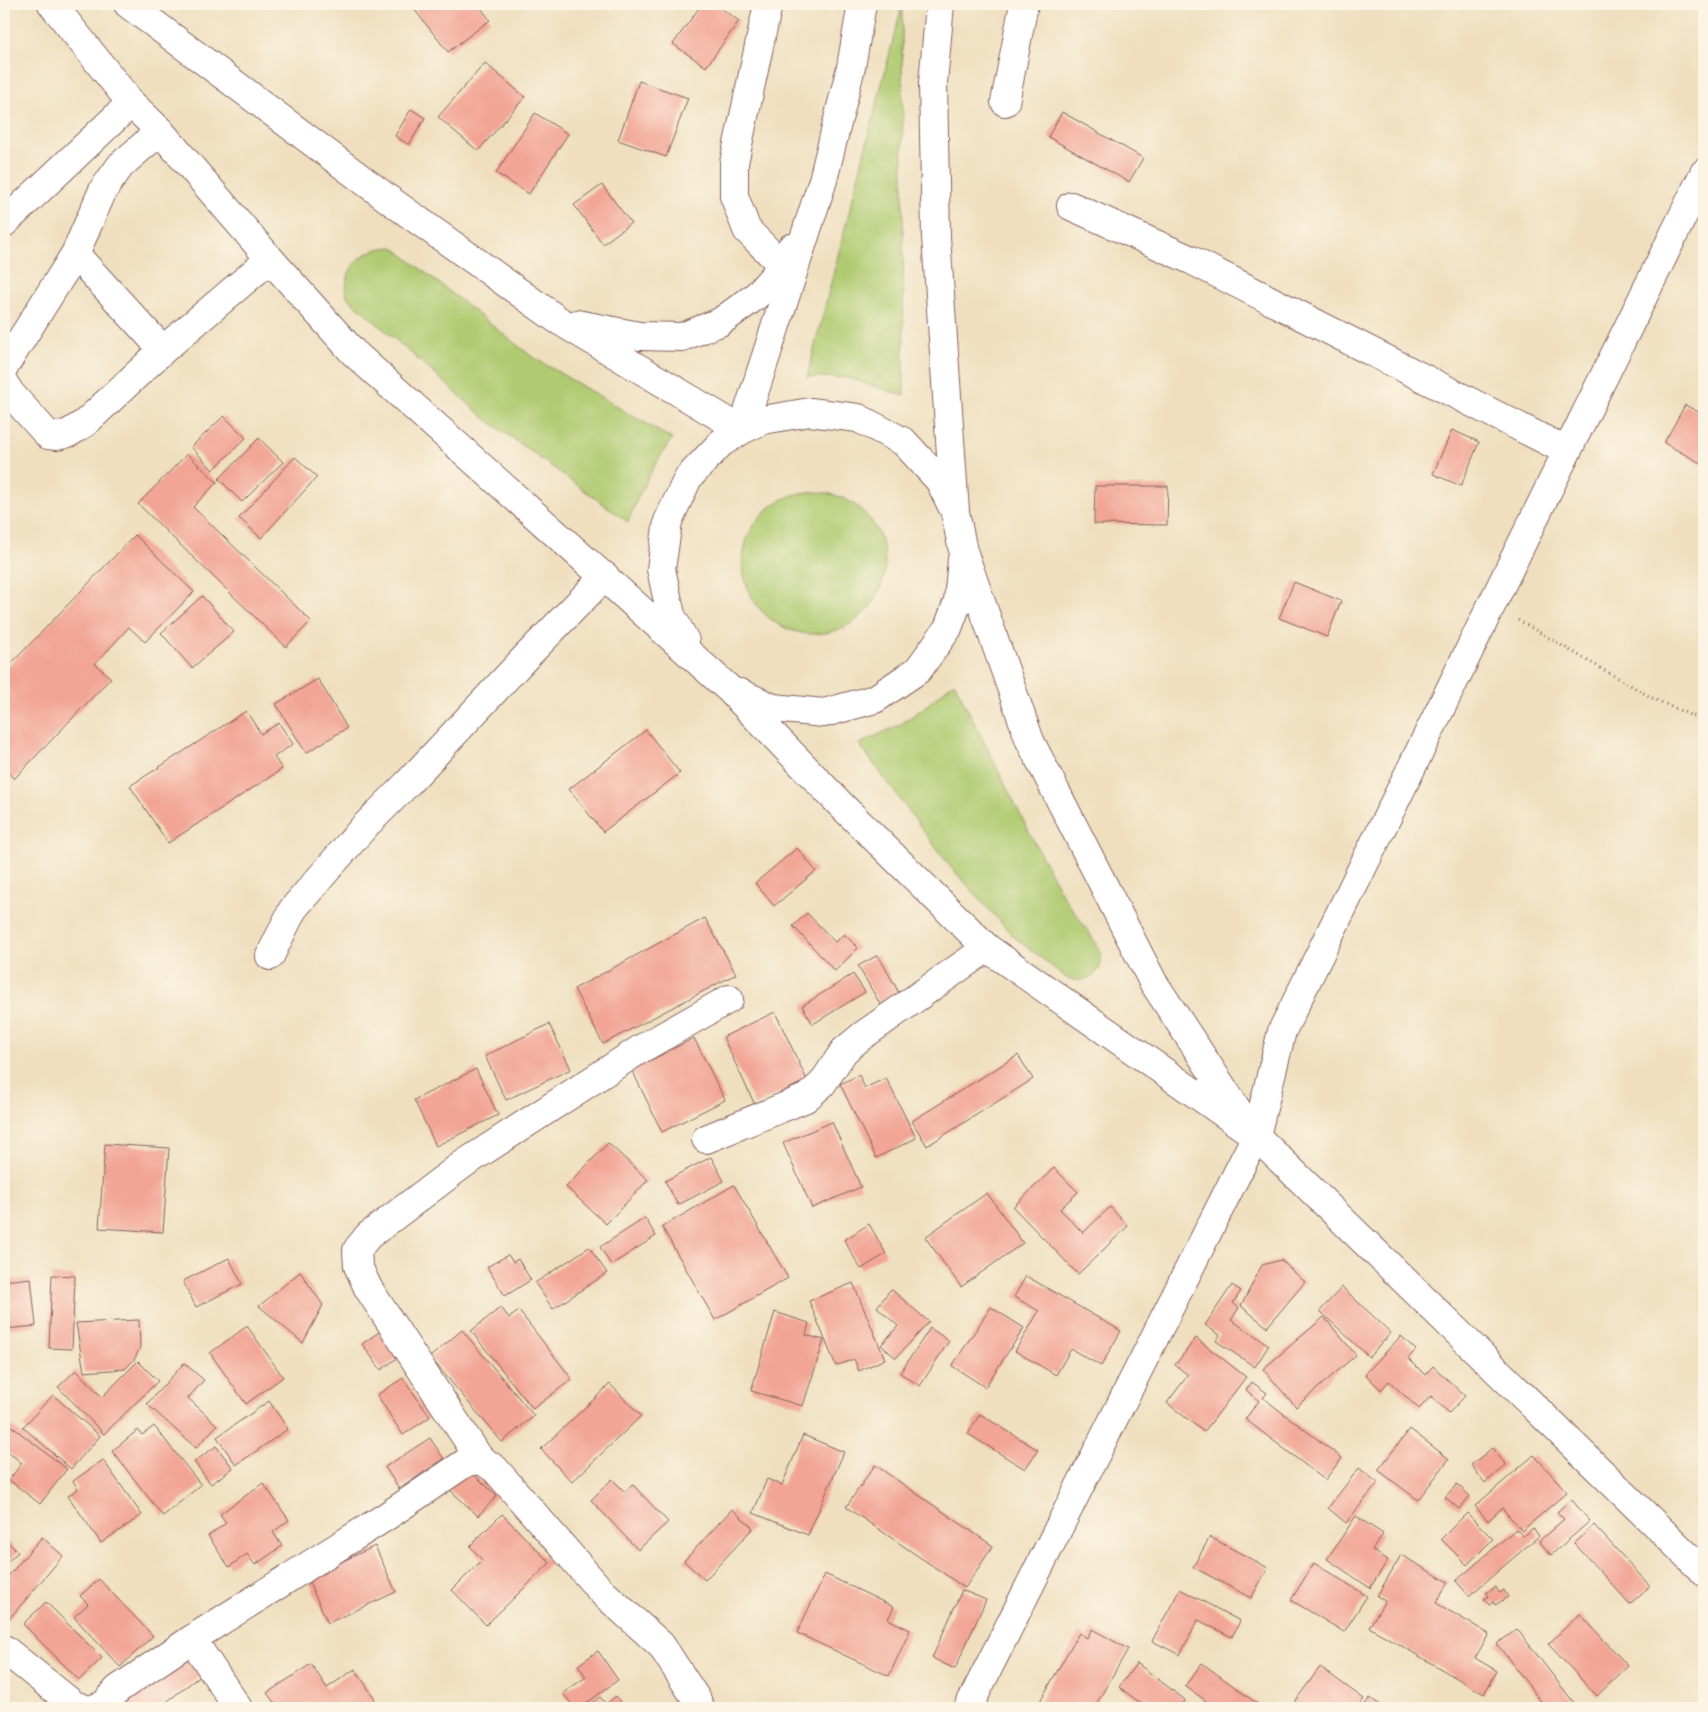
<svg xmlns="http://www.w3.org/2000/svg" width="1708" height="1712" font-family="'Playpen Sans',sans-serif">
<rect width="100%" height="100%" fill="#fcf5e5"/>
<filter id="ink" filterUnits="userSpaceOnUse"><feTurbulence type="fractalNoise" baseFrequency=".02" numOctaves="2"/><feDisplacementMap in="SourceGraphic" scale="10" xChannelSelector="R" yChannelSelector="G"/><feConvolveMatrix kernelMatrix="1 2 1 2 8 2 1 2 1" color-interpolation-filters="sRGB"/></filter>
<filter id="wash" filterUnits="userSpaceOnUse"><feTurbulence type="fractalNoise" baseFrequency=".0096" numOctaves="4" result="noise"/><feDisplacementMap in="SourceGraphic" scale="20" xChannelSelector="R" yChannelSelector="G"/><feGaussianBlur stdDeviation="1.12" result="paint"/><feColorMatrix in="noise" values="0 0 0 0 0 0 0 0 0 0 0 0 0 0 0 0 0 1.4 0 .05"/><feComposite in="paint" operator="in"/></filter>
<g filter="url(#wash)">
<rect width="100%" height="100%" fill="#efdfbf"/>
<path fill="#afca70" stroke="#7c744e" d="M902,5L904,396L849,378L807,377Z
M393,247L531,356L672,439C653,466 639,492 628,522L486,419L347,297C342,266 364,248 393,247Z
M743 563a71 71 0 1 1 142 0a71 71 0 1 1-142 0Z
M954,682C990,753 1024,825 1062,894C1071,908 1098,942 1101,955C1104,975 1084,984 1068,979L1013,936L948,864L859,744L901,724L926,706Z"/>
<g id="blocks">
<path fill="#f2a595" d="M410,4H478L490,20L448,52Z
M702,4H715L739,21L706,67L673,44Z
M485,63L525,97L478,151L438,117Z
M639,81L688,98L666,157L618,140Z
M411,109L425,118L409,145L395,136Z
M1062,112L1143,158L1129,182L1048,137Z
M535,113L568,134L529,194L496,173Z
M602,185L631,223L603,244L574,205Z
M1685,405L1704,415V465L1664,443Z
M224,416L246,438L213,470L191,447Z
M1452,430L1479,442L1461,486L1433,474Z
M259,438L283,462L242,502L219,479Z
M187,454L217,482L193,507L311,621L286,647L138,504Z
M295,457L317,477L261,538L239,518Z
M1095,486H1168L1167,525L1094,524Z
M135,535L194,592L145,642L129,627L95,664L111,678L14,779L4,768V671Z
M1294,582L1341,601L1327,637L1279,618Z
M202,596L234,632L192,668L161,633Z
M318,679L347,728L306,753L276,704Z
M246,711L261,734L279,723L293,744L274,757L282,769L168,843L130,786Z
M646,730L680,773L603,832L569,789Z
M797,848L816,871L774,906L755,883Z
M807,913L835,942L844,934L858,948L835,971L793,926Z
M705,918L736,974L603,1044L574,989Z
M878,955L902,998L883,1009L858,966Z
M853,974L865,992L813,1024L802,1006Z
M775,1012L807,1080L755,1105L723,1037Z
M549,1024L571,1069L506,1100L485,1056Z
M694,1038L725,1100L662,1132L632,1070Z
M1018,1055L1033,1079L927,1146L912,1121Z
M476,1069L498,1115L436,1146L414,1100Z
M859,1075L865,1088L886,1078L916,1138L876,1158L840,1084Z
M832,1122L861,1187L812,1208L783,1143Z
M608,1143L648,1180L606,1224L566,1187Z
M105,1144L169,1148L163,1232L99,1228Z
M711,1157L724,1181L678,1205L665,1181Z
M1054,1168L1078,1192L1060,1209L1083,1233L1110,1207L1128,1226L1078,1274L1013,1207Z
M734,1185L788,1278L715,1320L662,1227Z
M987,1193L1023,1243L961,1287L925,1237Z
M645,1218L656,1236L611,1265L600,1247Z
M869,1224L886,1254L861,1269L844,1240Z
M589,1247L607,1273L553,1309L535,1283Z
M508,1255L513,1262L518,1259L531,1280L505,1296L487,1267Z
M229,1258L242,1284L196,1307L183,1281Z
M1281,1260L1305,1282L1267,1327L1241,1306L1262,1265Z
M300,1272L323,1305L303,1343L259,1306Z
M52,1275L75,1276L72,1349L49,1348Z
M1026,1276L1121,1331L1101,1366L1071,1349L1056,1375L1015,1351L1039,1311L1014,1297Z
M31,1278L36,1326L4,1329V1281Z
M853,1283L885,1359L859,1371L854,1359L836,1366L809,1301Z
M1232,1285L1241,1291L1233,1303L1239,1308L1231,1320L1269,1345L1255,1367L1216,1341L1220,1335L1205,1325Z
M1342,1287L1391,1333L1369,1357L1320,1311Z
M891,1289L929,1322L896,1358L881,1345L898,1326L877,1307Z
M501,1307L509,1318L519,1311L572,1379L533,1409L471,1331Z
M991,1307L1024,1328L985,1387L952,1366Z
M775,1312L809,1323L806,1335L824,1340L803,1406L751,1391Z
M1324,1317L1356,1355L1296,1407L1263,1369Z
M139,1320L140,1348L134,1360L125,1369L84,1372L76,1323Z
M247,1326L283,1377L246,1404L210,1353Z
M930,1328L949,1341L920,1386L900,1373Z
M382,1330L401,1355L381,1370L362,1344Z
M462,1330L534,1416L502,1442L430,1357Z
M1401,1336L1416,1350L1408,1358L1425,1375L1433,1366L1465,1396L1449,1413L1431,1396L1419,1409L1389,1381L1381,1390L1365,1374Z
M1196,1338L1246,1377L1204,1432L1167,1403L1188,1375L1175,1365Z
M138,1361L158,1381L104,1434L58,1387L76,1370L102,1397Z
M184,1363L204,1380L188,1398L217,1425L196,1448L147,1404Z
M403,1378L430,1417L403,1435L377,1395Z
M1252,1382L1267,1393L1263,1398L1342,1458L1325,1480L1245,1419L1259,1401L1246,1390Z
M610,1384L641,1416L572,1482L541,1449Z
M53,1395L100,1436L71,1469L23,1427Z
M269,1401L288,1429L236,1465L217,1437Z
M980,1414L1038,1450L1025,1469L968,1434Z
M6,1422L67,1469L40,1504L9,1480L22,1463L4,1449V1426Z
M154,1426L201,1485L163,1516L112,1451L138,1430L142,1435Z
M1410,1429L1449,1459L1418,1500L1378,1470Z
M803,1435L844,1452L808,1535L753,1513L767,1479L782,1485Z
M430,1438L444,1459L399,1489L385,1467Z
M216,1446L233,1468L211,1484L194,1462Z
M1492,1448L1506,1465L1485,1483L1471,1465Z
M1534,1455L1567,1492L1522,1531L1502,1508L1488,1521L1475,1506Z
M103,1460L142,1515L101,1543L68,1496L78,1489L73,1481Z
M875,1465L993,1546L965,1588L846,1507Z
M467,1468L497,1496L478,1516L448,1488Z
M1359,1468L1378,1483L1346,1523L1328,1508Z
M612,1479L625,1492L632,1484L668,1522L638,1550L591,1500Z
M263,1483L289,1520L273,1532L282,1546L255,1565L247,1554L229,1567L208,1536L226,1523L220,1514Z
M1457,1484L1470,1496L1459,1509L1445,1497Z
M1571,1499L1590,1521L1551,1555L1539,1541L1564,1519L1557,1512Z
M732,1509L753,1528L705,1580L684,1561Z
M1467,1513L1493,1539L1467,1565L1441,1539Z
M502,1514L550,1563L486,1625L452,1590L482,1560L470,1546Z
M1356,1516L1383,1534L1372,1550L1388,1560L1370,1588L1327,1559Z
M1594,1525L1650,1586L1630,1604L1574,1543Z
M1533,1528L1539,1536L1469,1596L1456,1581L1516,1529L1523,1536Z
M42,1537L63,1556L9,1619L4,1615V1581Z
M1210,1537L1268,1568L1251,1598L1193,1567Z
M7,1541L18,1552L4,1565V1544Z
M375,1546L396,1592L328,1623L307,1578Z
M1401,1555L1448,1582L1436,1603L1489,1634L1475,1658L1497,1671L1484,1694L1369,1627L1385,1601L1377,1596Z
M1314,1563L1367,1596L1344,1632L1291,1600Z
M825,1574L894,1607L888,1619L910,1630L889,1676L797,1633Z
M99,1579L153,1636L120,1667L74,1617L88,1604L80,1596Z
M1496,1587L1499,1593L1504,1590L1508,1597L1495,1605L1493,1602L1489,1605L1484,1599L1489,1596L1486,1593Z
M1180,1589L1240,1621L1232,1637L1198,1620L1180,1655L1152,1641Z
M962,1590L986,1600L955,1669L932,1658Z
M46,1602L102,1658L79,1680L23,1624Z
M1580,1614L1628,1666L1597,1696L1548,1644Z
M1092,1629L1128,1649L1094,1708H1047L1039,1703L1079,1633L1087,1638Z
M1517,1629L1578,1708H1546L1497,1644Z
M189,1651L206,1671L159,1708H118Z
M598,1651L618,1680L580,1708H574L563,1693L586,1677L578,1665Z
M1137,1663L1185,1700L1179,1708H1147L1119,1687Z
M1202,1663L1263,1708H1216L1185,1686Z
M311,1664L327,1688L355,1669L375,1699L360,1708H278L267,1693Z
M1320,1667L1364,1699L1357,1708H1290Z
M616,1696L626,1708H585L600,1697L606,1704Z
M1370,1698L1385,1708H1362Z"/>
</g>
</g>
<g filter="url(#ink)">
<use href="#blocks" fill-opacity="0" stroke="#84625f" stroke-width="1"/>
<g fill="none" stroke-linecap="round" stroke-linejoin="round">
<defs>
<path id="minor" d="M768,4L734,163V196L747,230L783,266
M1005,102L1024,4
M1071,206L1191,260L1567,451
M4,223L131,103
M75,254L163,350
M4,367L75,254L103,190L121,165L160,131
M4,383L11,394L48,435L57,436L69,433L85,423L163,350L270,259
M270,956L293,909L364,827L407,784L522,661L605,576
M706,1139L806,1098L822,1084L844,1051L862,1036L987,948
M480,1459L368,1288L358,1266L357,1250L368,1236L462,1165L639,1050L729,999
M192,1639L238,1708
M4,1649L74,1705L83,1708
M95,1708L104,1705L118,1689L192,1639L387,1516L465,1463L480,1459L495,1469L601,1591L661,1645L697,1700L700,1708
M968,1708L1256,1136L1282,1031L1704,173"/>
<path id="major" d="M52,4L131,103L160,131L270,259L353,352L729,689L842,806L987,948L1256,1136L1704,1572
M128,4L391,201L558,320L742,430
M940,4L933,83L936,237L955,512L963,551L1030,741L1153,982L1246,1123
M577,324L639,336L682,337L720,322L756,296L783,266L791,248
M742,430L823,180L851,67L862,4
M685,641L671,615L661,569L668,521L688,478L721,443L742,430L763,420L810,412L858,418L904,442L939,480L952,506
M740,693L773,708L824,713L875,699L918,670L948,628L958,601L962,559"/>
</defs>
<use href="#minor" stroke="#84625f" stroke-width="30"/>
<use href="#major" stroke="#84625f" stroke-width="30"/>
<path stroke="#84625f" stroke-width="3" stroke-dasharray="1 4" stroke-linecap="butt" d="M1518,620L1654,699L1704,721"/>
<use href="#minor" stroke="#fff" stroke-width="28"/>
<use href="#major" stroke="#fff" stroke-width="28"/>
</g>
</g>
<rect width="1708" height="1712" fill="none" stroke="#fcf5e5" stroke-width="20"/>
</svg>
